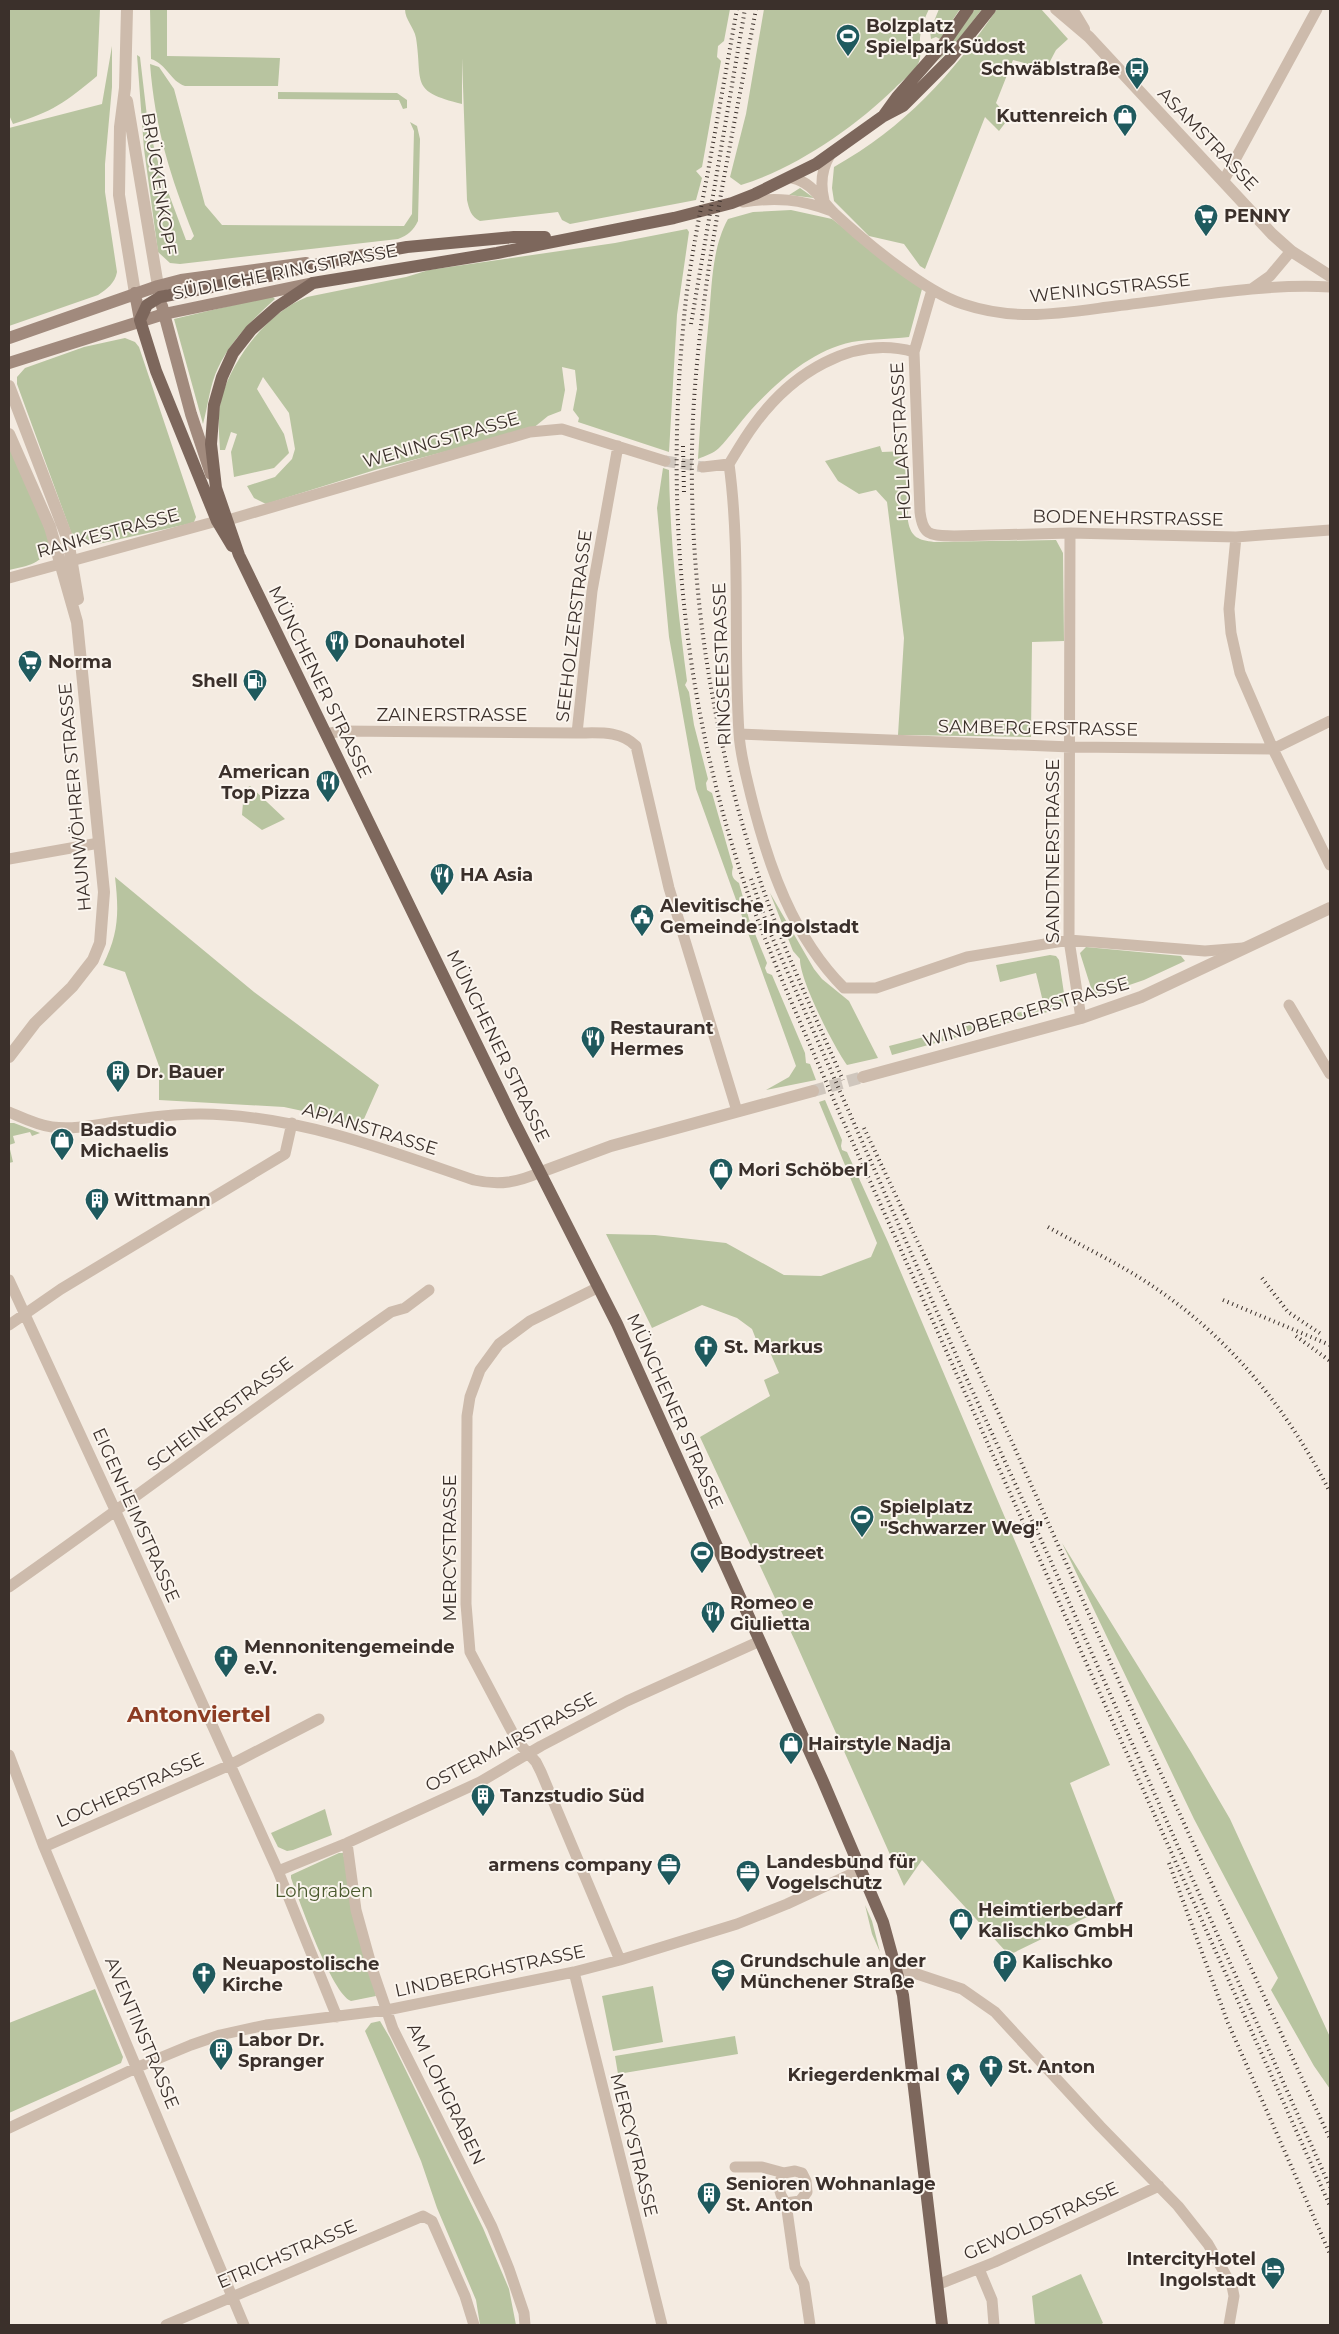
<svg xmlns="http://www.w3.org/2000/svg" width="1339" height="2334" font-family="Montserrat,sans-serif">
<rect width="100%" height="100%" fill="#f4ebe1"/>
<path fill="#b8c4a0" d="M9,9H100L97,76C66,102 52,112 13,124L9,115Z
M150,9H167V56L280,58L278,86H185C170,81 167,64 151,59Z
M405,9H730L724,41L718,46L717,57L721,61L702,167L696,171L702,178L696,200L570,224L562,220L558,212L480,221C471,217 469,209 467,200L462,58V104C409,91 423,83 416,38C414,27 405,20 405,9Z
M764,9H929C925,17 921,28 920,38C919,50 923,56 917,66C911,74 902,81 895,88C854,128 796,168 741,185L730,177L746,114Z
M939,9H960L940,39L936,37L931,39L930,31Z
M975,9H982L959,39L938,61Z
M997,9H1041L1068,39L1056,50L1046,69L1013,60L996,103L1009,118L999,131L985,117L925,269L920,266L904,244L869,236L834,201L832,188L834,167C905,127 952,75 997,9Z
M112,46V87L105,164V192L117,272C115,283 107,289 98,295L9,326V128L102,104Z
M137,55L140,57L148,125L161,173L186,240H191L194,236C170,176 155,128 150,64L159,67L174,89L205,205L222,225L404,226L412,214L414,131L410,122L417,126L420,139L418,221C413,231 408,235 398,239L180,264L170,263L158,252L144,149Z
M278,92L397,93L407,100V108L403,109L399,100L278,99Z
M800,188L814,198L789,195Z
M791,210L832,219L922,289L909,337C890,339 870,339 852,342C812,350 777,382 751,410C740,422 730,437 719,448C714,453 705,456 698,459C701,411 704,364 709,317C712,284 712,248 728,219L753,212Z
M687,229L689,232L677,315L669,452L578,422L579,418L573,410L577,389L575,370L562,367L565,390L561,411L548,416L532,429L378,469L266,504L254,498L247,486L275,477L292,459L295,449L289,413L263,377L257,389L284,434L289,453L274,468L234,477L231,452L237,434L231,432L225,450H220C219,433 217,413 222,396C234,357 268,312 307,297L406,277L429,270L615,243Z
M272,296L275,299C253,319 231,340 218,368C210,384 208,406 203,424L174,319Z
M125,338L135,342L139,347L196,517L194,522L188,524L89,546L78,541L72,535L17,384V377L25,368L84,347Z
M9,446L30,489L50,543C44,564 27,566 9,570Z
M880,446L882,452L906,451L908,521C911,538 919,540 934,542L1056,540L1063,553L1064,641L1032,642L1031,737L898,735L904,638L887,502L876,490L859,494L838,481L825,461Z
M663,468L669,470C670,541 678,611 687,681L685,685L689,692L694,725L708,779L706,783L707,790L712,793L733,867C731,875 732,878 739,883L749,919L767,963L765,968L767,973L772,975L805,1053L806,1063L810,1064L816,1080L766,1090L789,1077L796,1066L696,789L669,637L657,508Z
M250,786L285,819L262,830L242,815L244,790Z
M115,877L254,992L379,1085L360,1128L326,1116L284,1107L159,1100V1066L125,972L103,965C119,933 119,912 115,877Z
M770,893L814,969L822,979L849,1001L878,1058L847,1065C834,1047 799,979 800,959L793,951Z
M1086,947L1181,956L1185,961L1144,980L1097,996L1092,991L1080,953Z
M1050,955L1056,956L1059,960L1065,1000L1062,1008L892,1055L889,1046L1044,1006L1036,973L1000,982L996,965Z
M825,1100L842,1140L841,1146L842,1150L847,1152L888,1242L1110,1765L1070,1783L1116,1903L1009,1955L922,1860L904,1886L795,1641L700,1437L770,1396L764,1380L779,1373L769,1350L761,1352L752,1329L737,1318L702,1305L652,1328L606,1234L655,1235L726,1243L784,1275L821,1276L871,1257L877,1243L819,1102Z
M9,1123H14L40,1133L32,1136L30,1132L13,1136L15,1143L9,1145L13,1162L9,1163Z
M1062,1543L1191,1752L1230,1819L1330,2037V2089L1314,2066L1271,1990L1278,1978L1194,1819Z
M325,1809L332,1835L293,1850L287,1851L278,1847L271,1833Z
M339,1853H343L376,1996L351,2001C332,1994 299,1900 291,1878V1875Z
M865,1905L872,1921L880,1952L872,1934Z
M653,1986L663,2042L613,2051L602,1996Z
M95,1989L123,2057L121,2063L9,2113V2023Z
M380,2021L390,2038L483,2228L509,2289L516,2325H480L476,2300L437,2208L421,2161L365,2031L371,2023Z
M735,2036L738,2054L618,2074L615,2056Z
M1081,2274L1103,2323L1100,2325H1035L1032,2296Z"/>
<g fill="none" stroke-linecap="round" stroke-linejoin="round">
<path stroke="#cfc6bd" stroke-width="11" stroke-dasharray="11 5.5" stroke-linecap="butt" d="M665,461L703,467"/>
<path stroke="#cfc6bd" stroke-width="12" stroke-dasharray="12 6" stroke-linecap="butt" d="M813,1091L863,1077"/>
<path stroke="#cdbbac" stroke-width="11" d="M792,178C812,182 820,199 834,213C864,241 925,292 963,304C1017,322 1061,313 1116,306C1187,298 1259,283 1330,287
M1224,180L1317,9
M824,200C820,184 821,170 830,155
M743,202C777,197 799,199 832,211
M1253,288L1270,276L1291,251
M932,290L914,352L920,512C923,537 931,535 954,536L1070,533L1236,537L1330,530
M618,446L592,591L577,733C598,733 620,730 636,746L669,888L737,1111
M729,464C741,553 733,643 739,733C740,754 746,775 751,796C768,865 793,937 844,988H876L967,957L1069,940L1205,951L1243,948
M703,467L729,464C737,451 745,437 754,425C790,375 851,334 914,352
M228,520L530,432L562,429L665,461
M1070,533L1069,940L1081,1018
M1236,537L1229,609L1231,633L1240,673L1273,749L1330,865
M9,578L217,521
M326,734L341,731L577,733
M739,734L1071,747L1273,749L1330,721
M9,859L99,843
M1289,1005L1330,1074
M9,1112C23,1118 37,1125 52,1127C76,1130 99,1124 123,1121C157,1116 191,1112 225,1115C313,1121 392,1152 474,1180C500,1186 518,1182 541,1172
M9,1280L116,1512L278,1871L337,2017
M599,1287L530,1321L499,1344L480,1370L470,1397L467,1416L466,1604L470,1652L517,1741L536,1762L541,1772L620,1960
M9,1325L61,1289L285,1154L292,1123
M9,1587C137,1497 262,1402 391,1312L405,1308L429,1290
M9,1755L44,1847L244,2325
M347,1843L356,1910L372,1968L393,2029L492,2227L509,2269L524,2313L525,2325
M44,1847L230,1765L319,1719
M278,1871L347,1843L480,1782L541,1746L627,1701L760,1641
M896,1967L962,1989L995,2012L1100,2126L1178,2206L1208,2244L1232,2286L1234,2296L1229,2325
M574,1972L662,2325
M9,2128L138,2067L191,2045L220,2035L266,2025L387,2010L574,1972L620,1960L737,1924L787,1904L862,1869
M735,2167H762L784,2173
M786,2203C778,2193 777,2184 784,2173L795,2171L802,2173L806,2181L807,2192L800,2201L786,2203L795,2267L804,2284L810,2325
M979,2269L992,2300L994,2325
M937,2285L995,2262L1159,2186
M166,2325L423,2216L432,2221L465,2296L474,2325"/>
<path stroke="#cdbbac" stroke-width="12" d="M127,9L125,88L120,127L119,195L135,293
M1056,9L1089,37L1272,234L1291,251L1330,276
M1072,9L1084,29
M127,101L158,286
M9,386L68,540L78,599
M9,434L50,527L77,622L104,892L100,943L93,960L72,987L35,1023L9,1057
M863,1077L1081,1018L1141,997L1330,908
M541,1172L611,1146L813,1091"/>
<path stroke="#a18a7d" stroke-width="12" d="M135,293L140,320
M162,306L191,414L211,474
M9,338L158,286L181,280L306,263
M9,363L164,314L313,283"/>
<path stroke="#7d675c" stroke-width="12" d="M884,115L897,97L943,45L968,9
M232,546L217,521L156,371L140,320L147,305L160,297L274,275L331,261L407,247L514,237H545
M942,2325L903,1995L883,1922L822,1779L617,1324L513,1119L239,555L216,488L211,444L214,405L222,377L233,353L251,330L277,307L313,283L497,253L674,218L732,203L755,194L816,164L882,117L903,106L950,59L990,9"/>
<path stroke="#3b302b" stroke-width="4" stroke-dasharray="1 4" stroke-linecap="butt" d="M737,9C727,65 717,121 707,177C697,228 687,278 683,329C665,519 685,711 747,891C774,966 808,1039 839,1112L1330,2206
M756,9C731,144 700,281 693,418C686,573 711,739 762,886C785,952 815,1016 843,1080
M691,324L745,9
M683,446L684,494
M751,879L769,930L960,1364L1048,1555L1330,2187
M864,1128L1012,1442L1139,1726L1330,2139
M1048,1227C1076,1243 1105,1257 1132,1273C1220,1326 1283,1401 1330,1492
M1262,1278L1288,1312L1321,1334
M1223,1300L1330,1345
M1296,1336L1330,1361
M1169,1863L1228,2023L1330,2254"/>
</g>
<defs>
<symbol id="stadium-pin" viewBox="-11 -11 22 30"><path d="M0 17L-7.5 6A9.5 9.5 0 1 1 7.5 6Z" fill="#1f5a5e" stroke="#fbf5ee"/><path d="M0-5a6.5 5 0 1 0 0 10a6.5 5 0 1 0 0-10ZM-3.5-1.8h7v3.6h-7Z" fill="#fff"/></symbol>
<symbol id="bus-pin" viewBox="-11 -11 22 30"><path d="M0 17L-7.5 6A9.5 9.5 0 1 1 7.5 6Z" fill="#1f5a5e" stroke="#fbf5ee"/><path d="M-5-6H5V4H4V6H2V4H-2V6H-4V4H-5ZM-3.5-4V0h7V-4ZM-3.5 1.2v1.5H-2V1.2ZM2 1.2v1.5H3.5V1.2Z" fill="#fff"/></symbol>
<symbol id="shop-pin" viewBox="-11 -11 22 30"><path d="M0 17L-7.5 6A9.5 9.5 0 1 1 7.5 6Z" fill="#1f5a5e" stroke="#fbf5ee"/><path d="M-5-2.5h2.3a2.7 3.5 0 0 1 5.4 0H5L5.5 6h-11ZM-1.5-2.5h3a1.5 2.3 0 0 0-3 0Z" fill="#fff"/></symbol>
<symbol id="supermarket-pin" viewBox="-11 -11 22 30"><path d="M0 17L-7.5 6A9.5 9.5 0 1 1 7.5 6Z" fill="#1f5a5e" stroke="#fbf5ee"/><path d="M-6-5.5h2.5l.6 2H6L4.5 2H-2.5L-4.4-4H-6ZM-1.5 3.2a1.3 1.3 0 1 0 .1 0ZM3 3.2a1.3 1.3 0 1 0 .1 0Z" fill="#fff"/></symbol>
<symbol id="restaurant-pin" viewBox="-11 -11 22 30"><path d="M0 17L-7.5 6A9.5 9.5 0 1 1 7.5 6Z" fill="#1f5a5e" stroke="#fbf5ee"/><path d="M-5-6h1v4h1v-4h1v4h1v-4h1v5L-1.5 .5V6h-2V.5L-5-1ZM5-6V6H3V1.5H1.5Q1.5-4 5-6Z" fill="#fff"/></symbol>
<symbol id="fuel-pin" viewBox="-11 -11 22 30"><path d="M0 17L-7.5 6A9.5 9.5 0 1 1 7.5 6Z" fill="#1f5a5e" stroke="#fbf5ee"/><path d="M-5.5-6h7V0h2V4h1.3V-2.5L3-4.5l.8-.8L6-3V5H2.5V1h-1V6h-7ZM-4.2-4.7v3.2H.2V-4.7Z" fill="#fff"/></symbol>
<symbol id="civic-pin" viewBox="-11 -11 22 30"><path d="M0 17L-7.5 6A9.5 9.5 0 1 1 7.5 6Z" fill="#1f5a5e" stroke="#fbf5ee"/><path d="M-.6-6.5H3V-4.5H.6V-3L4-1V1h2V6H-6V1h2V-1L-.6-3ZM-1.2 2.5V6h2.4V2.5Z" fill="#fff"/></symbol>
<symbol id="building-pin" viewBox="-11 -11 22 30"><path d="M0 17L-7.5 6A9.5 9.5 0 1 1 7.5 6Z" fill="#1f5a5e" stroke="#fbf5ee"/><path d="M-4-6H4V6H1V3H-1V6H-4ZM-2.5-4.3h1.7v1.8h-1.7ZM.8-4.3h1.7v1.8H.8ZM-2.5-1h1.7V.8h-1.7ZM.8-1h1.7V.8H.8Z" fill="#fff"/></symbol>
<symbol id="church-pin" viewBox="-11 -11 22 30"><path d="M0 17L-7.5 6A9.5 9.5 0 1 1 7.5 6Z" fill="#1f5a5e" stroke="#fbf5ee"/><path d="M-1.2-6h2.4v3.5h3.3v2.4h-3.3V6h-2.4V-.1h-3.3v-2.4h3.3Z" fill="#fff"/></symbol>
<symbol id="office-pin" viewBox="-11 -11 22 30"><path d="M0 17L-7.5 6A9.5 9.5 0 1 1 7.5 6Z" fill="#1f5a5e" stroke="#fbf5ee"/><path d="M-6-3h4V-5.5h4V-3h4V5H-6ZM-1-4.5V-3h2v-1.5ZM-6 0V1H6V0Z" fill="#fff"/></symbol>
<symbol id="parking-pin" viewBox="-11 -11 22 30"><path d="M0 17L-7.5 6A9.5 9.5 0 1 1 7.5 6Z" fill="#1f5a5e" stroke="#fbf5ee"/><path d="M-3.5-5.5H1a3.5 3.5 0 0 1 0 7H-1V5.5H-3.5ZM-1-3.4V-.6H.8a1.4 1.4 0 0 0 0-2.8Z" fill="#fff"/></symbol>
<symbol id="school-pin" viewBox="-11 -11 22 30"><path d="M0 17L-7.5 6A9.5 9.5 0 1 1 7.5 6Z" fill="#1f5a5e" stroke="#fbf5ee"/><path d="M0-5L7-2L0 1L-7-2ZM-4 1L0 2.5L4 1V4Q0 6-4 4Z" fill="#fff"/></symbol>
<symbol id="sight-pin" viewBox="-11 -11 22 30"><path d="M0 17L-7.5 6A9.5 9.5 0 1 1 7.5 6Z" fill="#1f5a5e" stroke="#fbf5ee"/><path d="M0-6L1.8-2.2L6-1.7L2.9 1.2L3.7 5.4L0 3.3L-3.7 5.4L-2.9 1.2L-6-1.7L-1.8-2.2Z" fill="#fff"/></symbol>
<symbol id="hotel-pin" viewBox="-11 -11 22 30"><path d="M0 17L-7.5 6A9.5 9.5 0 1 1 7.5 6Z" fill="#1f5a5e" stroke="#fbf5ee"/><path d="M-6-4.5h1.5V1H6V5H4.5V3h-9V5H-6ZM-4 0a1.8 1.8 0 1 1 3.6 0ZM.5 0V-2.5h3Q6-2.5 6 0Z" fill="#fff"/></symbol>
</defs>
<g fill-rule="evenodd">
<use href="#stadium-pin" x="834" y="22" width="28" height="38"/>
<use href="#bus-pin" x="1123" y="55" width="28" height="38"/>
<use href="#shop-pin" x="1111" y="102" width="28" height="38"/>
<use href="#supermarket-pin" x="1192" y="202" width="28" height="38"/>
<use href="#restaurant-pin" x="323" y="628" width="28" height="38"/>
<use href="#supermarket-pin" x="16" y="648" width="28" height="38"/>
<use href="#fuel-pin" x="241" y="667" width="28" height="38"/>
<use href="#restaurant-pin" x="314" y="768" width="28" height="38"/>
<use href="#restaurant-pin" x="428" y="861" width="28" height="38"/>
<use href="#civic-pin" x="628" y="902" width="28" height="38"/>
<use href="#restaurant-pin" x="579" y="1024" width="28" height="38"/>
<use href="#building-pin" x="104" y="1058" width="28" height="38"/>
<use href="#shop-pin" x="48" y="1126" width="28" height="38"/>
<use href="#shop-pin" x="707" y="1156" width="28" height="38"/>
<use href="#building-pin" x="83" y="1186" width="28" height="38"/>
<use href="#church-pin" x="692" y="1333" width="28" height="38"/>
<use href="#stadium-pin" x="848" y="1503" width="28" height="38"/>
<use href="#stadium-pin" x="688" y="1539" width="28" height="38"/>
<use href="#restaurant-pin" x="699" y="1599" width="28" height="38"/>
<use href="#church-pin" x="212" y="1643" width="28" height="38"/>
<use href="#shop-pin" x="777" y="1730" width="28" height="38"/>
<use href="#building-pin" x="469" y="1782" width="28" height="38"/>
<use href="#office-pin" x="655" y="1851" width="28" height="38"/>
<use href="#office-pin" x="734" y="1858" width="28" height="38"/>
<use href="#shop-pin" x="947" y="1906" width="28" height="38"/>
<use href="#parking-pin" x="991" y="1948" width="28" height="38"/>
<use href="#school-pin" x="709" y="1957" width="28" height="38"/>
<use href="#church-pin" x="190" y="1960" width="28" height="38"/>
<use href="#building-pin" x="207" y="2036" width="28" height="38"/>
<use href="#church-pin" x="977" y="2053" width="28" height="38"/>
<use href="#sight-pin" x="944" y="2061" width="28" height="38"/>
<use href="#building-pin" x="695" y="2180" width="28" height="38"/>
<use href="#hotel-pin" x="1259" y="2255" width="28" height="38"/>
</g>
<g text-anchor="middle" stroke-width="4" stroke-linejoin="round" paint-order="stroke">
<g font-size="18" font-weight="bold" fill="#3b302b" stroke="#fbf5ee" text-anchor="start">
<text x="866" y="32">Bolzplatz<tspan x="866" dy="21">Spielpark Südost</tspan></text>
<text x="1120" y="75" text-anchor="end">Schwäblstraße</text>
<text x="1108" y="122" text-anchor="end">Kuttenreich</text>
<text x="1224" y="222">PENNY</text>
<text x="354" y="648">Donauhotel</text>
<text x="48" y="668">Norma</text>
<text x="238" y="687" text-anchor="end">Shell</text>
<text x="310" y="778" text-anchor="end">American<tspan x="310" dy="21">Top Pizza</tspan></text>
<text x="460" y="881">HA Asia</text>
<text x="660" y="912">Alevitische<tspan x="660" dy="21">Gemeinde Ingolstadt</tspan></text>
<text x="610" y="1034">Restaurant<tspan x="610" dy="21">Hermes</tspan></text>
<text x="136" y="1078">Dr. Bauer</text>
<text x="80" y="1136">Badstudio<tspan x="80" dy="21">Michaelis</tspan></text>
<text x="738" y="1176">Mori Schöberl</text>
<text x="114" y="1206">Wittmann</text>
<text x="724" y="1353">St. Markus</text>
<text x="880" y="1513">Spielplatz<tspan x="880" dy="21">"Schwarzer Weg"</tspan></text>
<text x="720" y="1559">Bodystreet</text>
<text x="730" y="1609">Romeo e<tspan x="730" dy="21">Giulietta</tspan></text>
<text x="244" y="1653">Mennonitengemeinde<tspan x="244" dy="21">e.V.</tspan></text>
<text x="808" y="1750">Hairstyle Nadja</text>
<text x="500" y="1802">Tanzstudio Süd</text>
<text x="766" y="1868">Landesbund für<tspan x="766" dy="21">Vogelschutz</tspan></text>
<text x="652" y="1871" text-anchor="end">armens company</text>
<text x="978" y="1916">Heimtierbedarf<tspan x="978" dy="21">Kalischko GmbH</tspan></text>
<text x="740" y="1967">Grundschule an der<tspan x="740" dy="21">Münchener Straße</tspan></text>
<text x="1022" y="1968">Kalischko</text>
<text x="222" y="1970">Neuapostolische<tspan x="222" dy="21">Kirche</tspan></text>
<text x="238" y="2046">Labor Dr.<tspan x="238" dy="21">Spranger</tspan></text>
<text x="1008" y="2073">St. Anton</text>
<text x="940" y="2081" text-anchor="end">Kriegerdenkmal</text>
<text x="726" y="2190">Senioren Wohnanlage<tspan x="726" dy="21">St. Anton</tspan></text>
<text x="1256" y="2265" text-anchor="end">IntercityHotel<tspan x="1256" dy="21">Ingolstadt</tspan></text>
</g>
<g font-size="18" fill="#3b302b" stroke="#fbf5ee">
<text transform="translate(1208 139) rotate(46)" y="6">ASAMSTRASSE</text>
<text transform="translate(159 184) rotate(81)" y="6">BRÜCKENKOPF</text>
<text transform="translate(285 272) rotate(-11)" y="6">SÜDLICHE RINGSTRASSE</text>
<text transform="translate(1110 288) rotate(-6)" y="6">WENINGSTRASSE</text>
<text transform="translate(441 440) rotate(-16)" y="6">WENINGSTRASSE</text>
<text transform="translate(901 441) rotate(-93)" y="6">HOLLARSTRASSE</text>
<text transform="translate(1128 518) rotate(1)" y="6">BODENEHRSTRASSE</text>
<text transform="translate(108 533) rotate(-15)" y="6">RANKESTRASSE</text>
<text transform="translate(574 626) rotate(-83)" y="6">SEEHOLZERSTRASSE</text>
<text transform="translate(722 664) rotate(-92)" y="6">RINGSEESTRASSE</text>
<text transform="translate(320 682) rotate(64)" y="6">MÜNCHENER STRASSE</text>
<text x="452" y="721">ZAINERSTRASSE</text>
<text transform="translate(1038 728) rotate(1)" y="6">SAMBERGERSTRASSE</text>
<text transform="translate(75 797) rotate(-95)" y="6">HAUNWÖHRER STRASSE</text>
<text transform="translate(1053 851) rotate(-90)" y="6">SANDTNERSTRASSE</text>
<text transform="translate(1026 1012) rotate(-16)" y="6">WINDBERGERSTRASSE</text>
<text transform="translate(498 1046) rotate(64)" y="6">MÜNCHENER STRASSE</text>
<text transform="translate(370 1129) rotate(17)" y="6">APIANSTRASSE</text>
<text transform="translate(675 1411) rotate(66)" y="6">MÜNCHENER STRASSE</text>
<text transform="translate(220 1414) rotate(-37)" y="6">SCHEINERSTRASSE</text>
<text transform="translate(136 1515) rotate(66)" y="6">EIGENHEIMSTRASSE</text>
<text transform="translate(450 1548) rotate(-90)" y="6">MERCYSTRASSE</text>
<text transform="translate(511 1742) rotate(-28)" y="6">OSTERMAIRSTRASSE</text>
<text transform="translate(130 1790) rotate(-24)" y="6">LOCHERSTRASSE</text>
<text transform="translate(490 1971) rotate(-12)" y="6">LINDBERGHSTRASSE</text>
<text transform="translate(142 2033) rotate(67)" y="6">AVENTINSTRASSE</text>
<text transform="translate(446 2094) rotate(64)" y="6">AM LOHGRABEN</text>
<text transform="translate(634 2145) rotate(76)" y="6">MERCYSTRASSE</text>
<text transform="translate(1041 2221) rotate(-24)" y="6">GEWOLDSTRASSE</text>
<text transform="translate(287 2254) rotate(-23)" y="6">ETRICHSTRASSE</text>
</g>
<g font-size="18" fill="#4a5a2e" stroke="#fbf5ee">
<text x="324" y="1897">Lohgraben</text>
</g>
<g font-size="22" font-weight="bold" fill="#8c3b22" stroke="#fbf5ee">
<text x="199" y="1722">Antonviertel</text>
</g>
</g>
<rect width="1339" height="2334" fill="none" stroke="#3b302b" stroke-width="20"/>
</svg>
